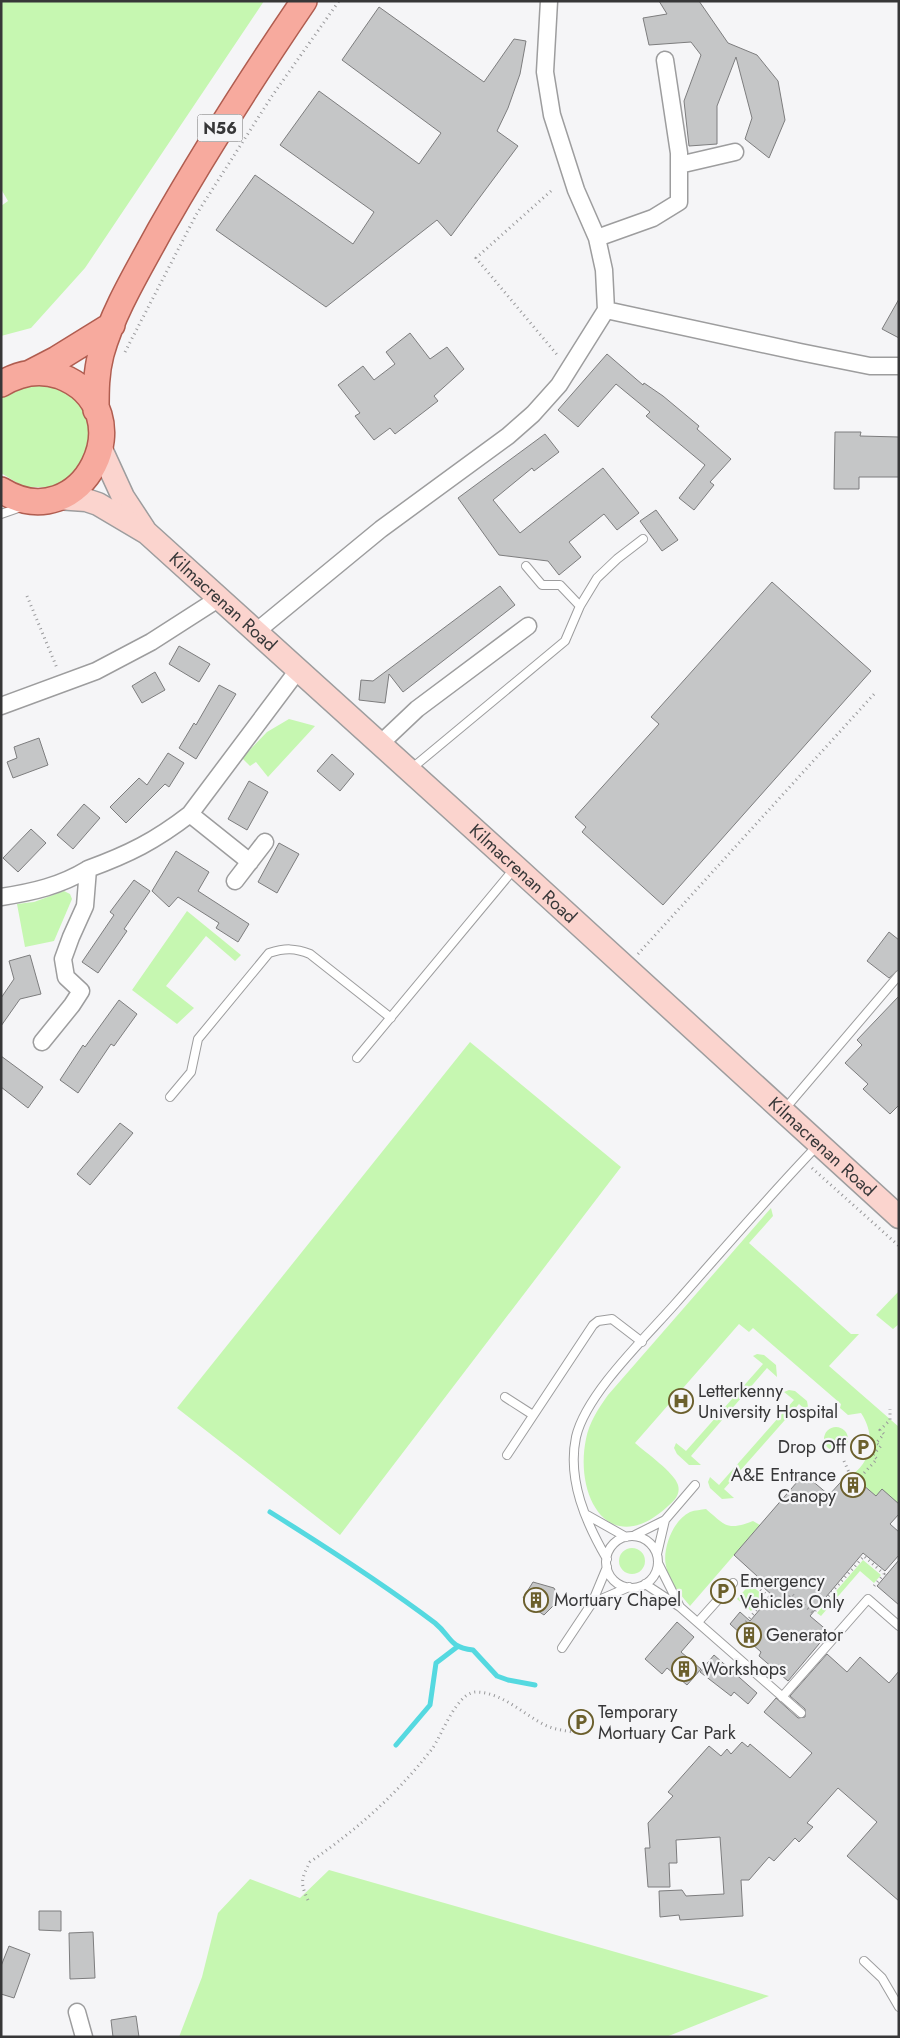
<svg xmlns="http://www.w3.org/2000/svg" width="900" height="2038" font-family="Jost,sans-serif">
<rect width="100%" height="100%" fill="#f5f5f7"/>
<path fill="#c6f7b1" d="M1,1H264L85,268L31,328L1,336V206L8,201L1,189Z
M46,383L76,398L89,419L88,455L66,481L50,487H24L1,473V398L14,388Z
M289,719L315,726L268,777L256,762L250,766L242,758L267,732Z
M64,891L70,894L72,899L54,941L25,947L17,904L34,902Z
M187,911L241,955L235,961L206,936L166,986L194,1008L177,1024L132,990Z
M470,1042L621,1167L340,1535L177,1408Z
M771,1208L773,1216L749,1243L851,1334H859L829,1366L899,1427V1504L876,1496L852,1475C873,1460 875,1434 861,1413L848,1415L840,1408L841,1404L753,1328L749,1332L739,1324L635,1443C645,1452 675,1473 678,1485C681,1495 673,1502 667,1507C609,1560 574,1496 586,1439C589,1423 598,1409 608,1395Z
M899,1291V1324L893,1329L876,1315Z
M757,1354L764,1355L776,1365L777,1377L767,1368L691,1456L701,1465H689L677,1454L674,1448L676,1443L686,1451L763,1364L753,1356Z
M789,1390L795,1391L807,1401L809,1413L799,1404L724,1489L734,1498L722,1499L710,1488L708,1482L710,1477L719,1485L794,1400L784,1392Z
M824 1439a12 12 0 1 1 24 0a12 12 0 1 1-24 0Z
M706,1509C726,1526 727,1531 753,1521L760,1525L690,1606C681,1595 668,1581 666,1566C662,1549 673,1520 690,1512C695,1510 701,1510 706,1509Z
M619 1561a13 13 0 1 1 26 0a13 13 0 1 1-26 0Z
M863,1560L881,1575L874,1583L860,1571L821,1616L817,1613Z
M750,1584L764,1596L751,1611L737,1599Z
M329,1870L769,1996L666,2037H179L202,1977L218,1913L250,1879L300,1898Z"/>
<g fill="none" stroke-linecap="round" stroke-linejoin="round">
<path stroke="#55d9e0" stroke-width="5" d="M270,1512C326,1547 382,1583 435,1623C452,1637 448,1647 473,1650L497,1676L508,1680L535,1685
M396,1745L430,1705L436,1663L457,1647"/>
</g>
<path fill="#c5c6c7" stroke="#7d7d7e" d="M659,1H699L728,43L757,55L778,81L785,120L769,158L745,139L752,118L736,57L717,106V144L689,146L684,101L701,55L691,42L649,45L643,18L667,14Z
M379,7L484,82L514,39L526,41L520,74L508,108L497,131L518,146L451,236L437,220L326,307L216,230L255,175L353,244L374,212L280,145L319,91L419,164L441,133L342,60Z
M899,299V338L882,329Z
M410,333L430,359L447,347L464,369L434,396L438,401L395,434L390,428L374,440L355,416L360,413L338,385L363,366L374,380L395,364L386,352Z
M607,354L643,385L644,383L663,396L699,426L697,429L731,459L710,482L714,485L694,510L679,498L705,465L646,416L650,412L616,384L578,427L558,410Z
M835,432H861L860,436L899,437V477H859V489H834Z
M545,434L559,452L534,471L532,468L493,500L520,533L603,468L639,513L617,530L604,514L569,542L581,557L559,575L548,561L499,555L458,498Z
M656,510L678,540L662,551L640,521Z
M772,582L871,671L663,905L582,832L586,827L575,817L659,724L651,717Z
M500,586L515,605L403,692L389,674L385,703L359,700L361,680L373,681Z
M179,646L210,664L199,682L169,664Z
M155,672L165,690L142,703L132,686Z
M219,685L236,694L196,759L179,748L194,723L196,725Z
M39,738L48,765L13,778L7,762L17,758L14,747Z
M168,753L184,763L169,787L165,784L126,823L110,807L139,778L147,785Z
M332,754L354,774L340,791L317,771Z
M249,781L268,792L247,830L228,819Z
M84,804L100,818L73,849L57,835Z
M31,829L46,843L18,872L3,858Z
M279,843L299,854L277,893L258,882Z
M176,851L209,872L198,891L249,924L238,942L216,928L219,923L178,897L169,907L152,891Z
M134,880L150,891L124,929L127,931L98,973L82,962L114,915L110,912Z
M889,932L899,940V970L889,978L867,961Z
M30,955L41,994L20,999L1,1026V998L14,979L9,961Z
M899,996V1105L890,1114L863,1089L868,1084L845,1063L862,1045L857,1040Z
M119,1000L137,1014L114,1046L111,1044L78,1093L60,1080L83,1045L85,1047Z
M1,1056L43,1087L28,1108L1,1087Z
M120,1123L133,1133L90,1185L77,1174Z
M849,1473L876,1496L882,1489L899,1504V1514L890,1524L899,1532V1555L885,1571L863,1553L810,1616L829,1632L788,1681L759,1656L761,1652L730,1624L740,1612L750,1621L772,1595L754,1579L757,1576L734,1555L804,1474L829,1495Z
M899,1560V1605L877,1586Z
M533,1582L554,1588L560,1599L544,1615L529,1605L531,1603L523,1598Z
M677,1622L694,1637L681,1652L701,1669L687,1685L667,1668L662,1674L645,1659Z
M827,1654L847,1672L860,1657L889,1683L899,1671V1901L847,1856L877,1822L838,1788L807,1823L813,1827L799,1842L795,1838L774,1861L769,1857L749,1880H741L743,1916L680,1920L679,1915L660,1917L659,1891L682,1890L686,1896L724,1894L720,1837L676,1840L677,1863H669L670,1887H648L645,1848H650L648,1823L673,1796L668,1792L709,1746L721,1756L727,1749L731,1754L742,1742L748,1747L750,1744L790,1778L812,1753L764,1712L776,1698L798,1718L805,1717V1709L790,1696Z
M714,1655L757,1693L748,1704L734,1692L731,1696L700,1672Z
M39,1911H61V1931L39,1930Z
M93,1932L95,1978L70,1979L69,1933Z
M9,1946L30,1954L14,1998L1,1994V1966Z
M136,2016L139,2037H113L111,2020Z"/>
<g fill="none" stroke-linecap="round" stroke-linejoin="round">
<defs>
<path id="lane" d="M1,514L24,506
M526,566L542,585H560L580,606
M411,769L565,641L580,606L597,578L617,559L643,539
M357,1058L514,869
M170,1097L191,1072L198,1039L269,953C285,948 295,948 310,954L391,1018
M784,1110L899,975
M505,1397L533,1415
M507,1455L593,1325L598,1321L612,1319L642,1342
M587,1515L626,1537
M635,1535L665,1520L695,1485
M606 1562a26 26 0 1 1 52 0a26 26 0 1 1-52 0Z
M657,1554L665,1520
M607,1559C586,1523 567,1480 576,1437C586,1394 645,1338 675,1304C722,1251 768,1197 817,1146
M658,1563L680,1607
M645,1584L680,1607L801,1713
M592,1603L629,1587
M698,1622L733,1583
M562,1648L592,1603L607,1567
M782,1697L868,1599L899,1626
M864,1961L882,1978L899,2007"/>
<path id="street" d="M549,1L545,72L552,115L576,190L597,238L604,270L606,310
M679,165L735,152
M597,238L653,218L679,202V153L665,60
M257,631L381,529L508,436L533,414L559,385L606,310L800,352L870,366H899
M1,706L96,671L151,642L218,599
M380,744L417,709L528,626
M190,814L250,862
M235,881L265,842
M1,897C33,892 60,886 88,869
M42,1042L72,1005L81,991L66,977L63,959L71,937L85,906L88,869C129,854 155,841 190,814L298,670
M77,2012L84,2037"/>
<g id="secondary">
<path d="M101,449L123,497L144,529"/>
<path id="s1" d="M57,498L86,500L98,504L147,533L516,867L899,1217"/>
</g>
<path id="primary" d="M30,373L57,359L112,325
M1,384C19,373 40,369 60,376C147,409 83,541 1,490
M96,410C96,391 96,373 101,354C113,311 139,269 160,230C205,151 253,76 304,1"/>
</defs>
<use href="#lane" stroke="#9d9d9e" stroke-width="10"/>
<use href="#street" stroke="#9d9d9e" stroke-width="19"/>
<use href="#secondary" stroke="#9d9d9e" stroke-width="25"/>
<use href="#primary" stroke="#b05d50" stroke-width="28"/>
<path stroke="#98989a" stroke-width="3" stroke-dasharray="1 4" stroke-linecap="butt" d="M551,191L476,258L559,357
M125,352L196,215L272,96L339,1
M27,596L57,668
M638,954L875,693
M812,1168L899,1246
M844,1461L854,1484L877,1459L873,1455L881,1446L876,1443L884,1434L880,1430L890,1420V1409
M743,1583H753L780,1607L792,1594L813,1613L864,1556L884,1574L874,1586
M746,1622L768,1597
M308,1900C300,1883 301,1879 310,1862C359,1828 395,1796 432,1749C442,1735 457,1691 477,1692C501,1693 520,1711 541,1723C553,1730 567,1731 581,1733"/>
<use href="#lane" stroke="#fff" stroke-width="8"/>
<use href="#street" stroke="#fff" stroke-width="16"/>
<use href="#secondary" stroke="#fbd4ce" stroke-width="22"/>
<use href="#primary" stroke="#f7aa9e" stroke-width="25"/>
</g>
<defs>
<symbol id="hospital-ring" viewBox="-11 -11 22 22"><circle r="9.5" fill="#f5f5f7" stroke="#6b5f2c" stroke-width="1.5"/><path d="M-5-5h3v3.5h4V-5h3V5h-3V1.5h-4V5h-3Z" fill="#6b5f2c"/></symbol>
<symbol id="parking-ring" viewBox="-11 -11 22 22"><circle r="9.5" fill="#f5f5f7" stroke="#6b5f2c" stroke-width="1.5"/><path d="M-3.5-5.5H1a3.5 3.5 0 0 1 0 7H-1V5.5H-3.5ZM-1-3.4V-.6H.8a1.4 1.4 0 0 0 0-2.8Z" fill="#6b5f2c"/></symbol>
<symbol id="building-ring" viewBox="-11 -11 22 22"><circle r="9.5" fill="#f5f5f7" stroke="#6b5f2c" stroke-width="1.5"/><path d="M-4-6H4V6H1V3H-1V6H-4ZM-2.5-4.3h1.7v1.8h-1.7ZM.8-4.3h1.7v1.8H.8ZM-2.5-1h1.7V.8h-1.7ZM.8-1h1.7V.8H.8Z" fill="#6b5f2c"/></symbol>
</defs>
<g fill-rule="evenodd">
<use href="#hospital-ring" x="667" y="1387" width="28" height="28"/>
<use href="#parking-ring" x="849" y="1433" width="28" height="28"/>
<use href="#building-ring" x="839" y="1471" width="28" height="28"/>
<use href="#parking-ring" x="709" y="1577" width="28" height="28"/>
<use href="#building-ring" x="522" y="1586" width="28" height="28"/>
<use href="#building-ring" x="735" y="1621" width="28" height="28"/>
<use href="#building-ring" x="670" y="1655" width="28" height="28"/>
<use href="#parking-ring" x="567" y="1708" width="28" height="28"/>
</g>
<g text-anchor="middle" stroke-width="4.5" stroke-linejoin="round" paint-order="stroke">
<rect fill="#f5f5f7" stroke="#707071" stroke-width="1" x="197.5" y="114.5" width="45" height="27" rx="4"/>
<g font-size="16" font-weight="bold" fill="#373738">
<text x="220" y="134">N56</text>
</g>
<g font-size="18" fill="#373738" stroke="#f5f5f7">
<text dy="6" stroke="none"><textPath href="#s1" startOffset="201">Kilmacrenan Road</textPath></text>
<text dy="6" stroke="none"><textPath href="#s1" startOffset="606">Kilmacrenan Road</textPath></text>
<text dy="6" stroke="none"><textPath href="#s1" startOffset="1011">Kilmacrenan Road</textPath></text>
</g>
<g font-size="18" fill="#373738" stroke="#f5f5f7" text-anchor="start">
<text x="698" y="1397">Letterkenny<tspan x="698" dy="21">University Hospital</tspan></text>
<text x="846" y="1453" text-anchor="end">Drop Off</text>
<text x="836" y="1481" text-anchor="end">A&amp;E Entrance<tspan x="836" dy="21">Canopy</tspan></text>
<text x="740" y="1587">Emergency<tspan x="740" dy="21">Vehicles Only</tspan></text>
<text x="554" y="1606">Mortuary Chapel</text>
<text x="766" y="1641">Generator</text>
<text x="702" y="1675">Workshops</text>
<text x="598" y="1718">Temporary<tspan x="598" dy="21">Mortuary Car Park</tspan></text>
</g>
</g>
<rect width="900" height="2038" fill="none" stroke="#373738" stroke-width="5"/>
</svg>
